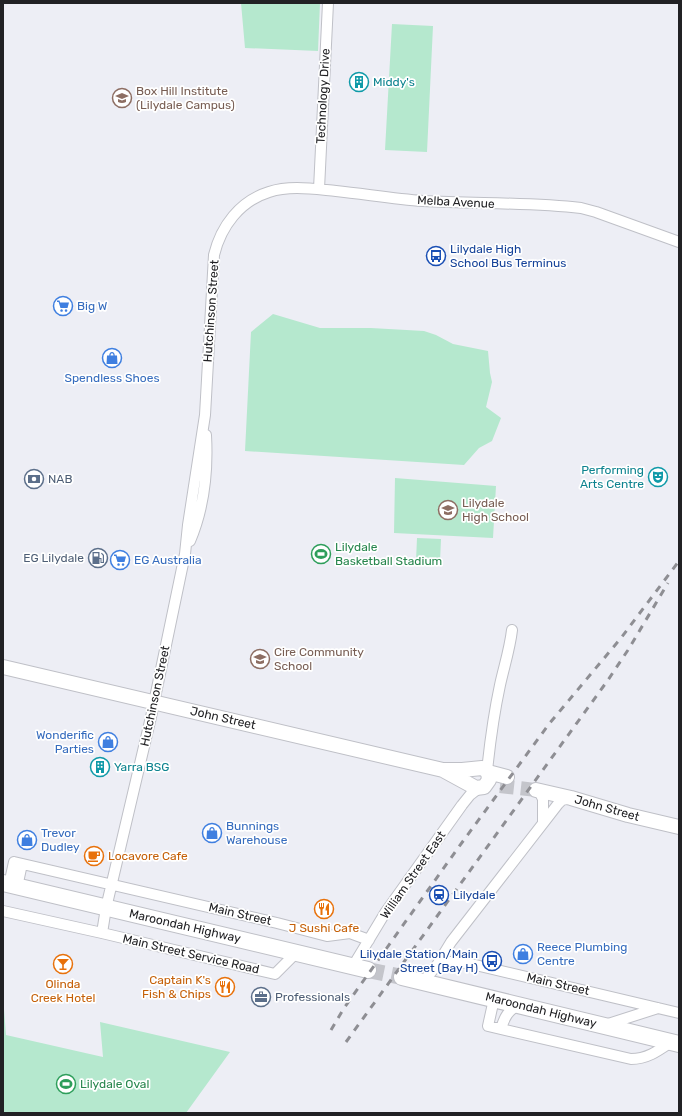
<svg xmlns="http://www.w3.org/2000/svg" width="682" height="1116" font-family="Rubik,sans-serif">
<rect width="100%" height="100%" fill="#edeef5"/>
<path fill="#b5e8ce" d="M241,3H320L318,51L245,48Z
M392,24L433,26L427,152L385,150Z
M273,314L320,328H371L424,331L436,335L453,344L488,351L490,373L492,382L486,407L501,418L492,441L479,448L464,465L245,451L251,332Z
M395,478L496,486L493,538L394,533Z
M417,538L441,539L440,562L416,561Z
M3,996L6,1035L103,1057L100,1022L230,1052L186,1113H3Z"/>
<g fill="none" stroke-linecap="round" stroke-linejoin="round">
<path stroke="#c4c5cb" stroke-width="14" stroke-dasharray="14 7" stroke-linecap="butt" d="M500,786L536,790"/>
<path stroke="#c4c5cb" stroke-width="16" stroke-dasharray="16 8" stroke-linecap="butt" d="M368,970L402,977"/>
<defs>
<path id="minor" d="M319,189L328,3
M190,541C204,508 208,471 206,435
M487,771C490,742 494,713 500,685C504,667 510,648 512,630
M539,791L543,799V823
M9,885L14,862L277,923L327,936L350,933L369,940
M17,887L22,864
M3,911L102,933L275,974L296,953
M102,933L106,908L151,717L185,554L188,525L205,415L214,255C221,226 240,201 269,192C290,185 314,189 336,191C365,194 394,199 423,201C476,204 529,202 581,208L596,212L679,242
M437,965L450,962L467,963L679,1013
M353,966L385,913L462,805L470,795L479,788
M423,982L437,965L451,942L558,804L562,800L571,798
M494,999L488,1026L631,1059C647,1059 658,1051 671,1042
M605,1025L658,1008
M501,1029C504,1018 508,1010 519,1005"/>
<path id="secondary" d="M3,667L443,770L476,788L484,787L489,780L488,772L482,768L462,770H443
M488,772L507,777
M536,790L571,798L628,815L679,827"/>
<path id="trunk" d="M3,883L368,970
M402,977L679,1044"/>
</defs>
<use href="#minor" stroke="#bfc0c7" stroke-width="12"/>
<use href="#secondary" stroke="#bfc0c7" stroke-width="16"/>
<use href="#trunk" stroke="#bfc0c7" stroke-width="18"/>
<use href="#minor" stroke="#fff" stroke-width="10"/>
<use href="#secondary" stroke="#fff" stroke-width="14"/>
<use href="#trunk" stroke="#fff" stroke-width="16"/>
<path stroke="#8e8e93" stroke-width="3" stroke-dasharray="7 7" stroke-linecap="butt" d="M331,1030L344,1008L458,848L549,724L621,638L679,561
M346,1042L608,680L628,650L668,583"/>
</g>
<defs>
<symbol id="building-ring" viewBox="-11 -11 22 22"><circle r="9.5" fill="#fff" stroke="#0f9aa8" stroke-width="1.5"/><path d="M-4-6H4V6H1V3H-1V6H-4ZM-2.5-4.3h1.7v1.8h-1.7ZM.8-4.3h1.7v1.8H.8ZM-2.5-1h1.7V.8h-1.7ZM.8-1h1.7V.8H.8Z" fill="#0f9aa8"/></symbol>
<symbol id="university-ring" viewBox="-11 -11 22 22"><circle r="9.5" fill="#fff" stroke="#8d6e63" stroke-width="1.5"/><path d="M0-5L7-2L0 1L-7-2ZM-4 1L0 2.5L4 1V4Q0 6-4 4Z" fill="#8d6e63"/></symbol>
<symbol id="bus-ring" viewBox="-11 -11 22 22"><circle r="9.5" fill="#fff" stroke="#1a4fb4" stroke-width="1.5"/><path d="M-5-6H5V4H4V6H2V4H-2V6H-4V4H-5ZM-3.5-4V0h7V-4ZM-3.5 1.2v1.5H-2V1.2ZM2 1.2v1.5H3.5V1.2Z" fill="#1a4fb4"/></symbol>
<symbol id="supermarket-ring" viewBox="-11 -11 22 22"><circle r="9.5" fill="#fff" stroke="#3f7fe0" stroke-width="1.5"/><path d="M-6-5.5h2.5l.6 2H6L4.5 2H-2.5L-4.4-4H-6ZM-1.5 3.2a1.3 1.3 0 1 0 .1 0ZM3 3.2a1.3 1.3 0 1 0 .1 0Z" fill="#3f7fe0"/></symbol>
<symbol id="shop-ring" viewBox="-11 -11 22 22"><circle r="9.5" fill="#fff" stroke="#3f7fe0" stroke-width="1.5"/><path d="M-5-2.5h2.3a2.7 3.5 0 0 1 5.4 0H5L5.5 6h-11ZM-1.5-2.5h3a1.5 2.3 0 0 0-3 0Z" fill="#3f7fe0"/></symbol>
<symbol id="theatre-ring" viewBox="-11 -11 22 22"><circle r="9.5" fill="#fff" stroke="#0f9aa8" stroke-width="1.5"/><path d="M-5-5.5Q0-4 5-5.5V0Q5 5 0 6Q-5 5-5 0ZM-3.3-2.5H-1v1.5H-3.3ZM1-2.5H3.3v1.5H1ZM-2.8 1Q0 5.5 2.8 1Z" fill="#0f9aa8"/></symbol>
<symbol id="bank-ring" viewBox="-11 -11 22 22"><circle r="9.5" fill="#fff" stroke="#5c6f8a" stroke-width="1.5"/><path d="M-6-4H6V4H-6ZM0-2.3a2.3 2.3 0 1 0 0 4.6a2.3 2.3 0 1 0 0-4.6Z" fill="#5c6f8a"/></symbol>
<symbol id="school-ring" viewBox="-11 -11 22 22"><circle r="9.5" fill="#fff" stroke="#8d6e63" stroke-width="1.5"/><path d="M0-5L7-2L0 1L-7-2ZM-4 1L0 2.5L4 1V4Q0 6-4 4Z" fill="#8d6e63"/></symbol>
<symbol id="stadium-ring" viewBox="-11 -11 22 22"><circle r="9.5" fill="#fff" stroke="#2e9e5b" stroke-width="1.5"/><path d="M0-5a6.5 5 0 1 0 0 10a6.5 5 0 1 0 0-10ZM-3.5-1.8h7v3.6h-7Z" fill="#2e9e5b"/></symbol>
<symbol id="fuel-ring" viewBox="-11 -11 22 22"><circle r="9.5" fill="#fff" stroke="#5c6f8a" stroke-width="1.5"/><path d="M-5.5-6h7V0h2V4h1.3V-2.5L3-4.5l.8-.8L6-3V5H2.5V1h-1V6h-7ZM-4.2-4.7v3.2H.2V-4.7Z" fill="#5c6f8a"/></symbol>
<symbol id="cafe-ring" viewBox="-11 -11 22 22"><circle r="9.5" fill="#fff" stroke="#e8710a" stroke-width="1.5"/><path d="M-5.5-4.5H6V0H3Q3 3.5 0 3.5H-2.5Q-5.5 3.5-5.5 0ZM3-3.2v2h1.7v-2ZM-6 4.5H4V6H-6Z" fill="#e8710a"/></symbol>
<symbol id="station-ring" viewBox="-11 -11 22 22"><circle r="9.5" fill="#fff" stroke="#1a4fb4" stroke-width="1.5"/><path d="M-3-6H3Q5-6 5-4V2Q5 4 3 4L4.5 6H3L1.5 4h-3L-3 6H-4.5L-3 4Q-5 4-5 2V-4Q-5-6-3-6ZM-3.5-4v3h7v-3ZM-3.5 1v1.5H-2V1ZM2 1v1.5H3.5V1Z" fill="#1a4fb4"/></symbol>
<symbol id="restaurant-ring" viewBox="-11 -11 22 22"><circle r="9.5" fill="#fff" stroke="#e8710a" stroke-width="1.5"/><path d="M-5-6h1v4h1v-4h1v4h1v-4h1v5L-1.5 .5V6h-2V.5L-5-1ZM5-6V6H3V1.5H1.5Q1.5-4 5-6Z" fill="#e8710a"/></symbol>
<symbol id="bar-ring" viewBox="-11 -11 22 22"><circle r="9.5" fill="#fff" stroke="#e8710a" stroke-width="1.5"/><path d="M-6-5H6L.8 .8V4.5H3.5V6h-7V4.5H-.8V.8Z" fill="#e8710a"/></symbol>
<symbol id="office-ring" viewBox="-11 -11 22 22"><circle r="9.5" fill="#fff" stroke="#5c6f8a" stroke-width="1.5"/><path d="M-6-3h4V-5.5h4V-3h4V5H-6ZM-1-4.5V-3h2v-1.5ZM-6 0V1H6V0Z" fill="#5c6f8a"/></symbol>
</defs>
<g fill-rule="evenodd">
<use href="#building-ring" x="348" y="71" width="22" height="22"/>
<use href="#university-ring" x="111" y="87" width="22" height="22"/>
<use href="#bus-ring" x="425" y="245" width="22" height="22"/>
<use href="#supermarket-ring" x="52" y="295" width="22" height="22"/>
<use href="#shop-ring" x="101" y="347" width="22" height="22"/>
<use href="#theatre-ring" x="647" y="466" width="22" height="22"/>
<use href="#bank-ring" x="23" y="468" width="22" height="22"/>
<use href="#school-ring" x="437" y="499" width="22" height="22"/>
<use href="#stadium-ring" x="310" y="543" width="22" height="22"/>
<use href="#fuel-ring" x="87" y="547" width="22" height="22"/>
<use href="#supermarket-ring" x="109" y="549" width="22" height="22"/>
<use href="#school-ring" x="249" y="648" width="22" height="22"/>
<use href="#shop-ring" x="97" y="731" width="22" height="22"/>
<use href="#building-ring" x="89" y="756" width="22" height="22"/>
<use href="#shop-ring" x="201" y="822" width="22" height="22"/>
<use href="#shop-ring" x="16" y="829" width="22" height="22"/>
<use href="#cafe-ring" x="83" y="845" width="22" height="22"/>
<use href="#station-ring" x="428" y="884" width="22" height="22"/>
<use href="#restaurant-ring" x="313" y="898" width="22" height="22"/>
<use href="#shop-ring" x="512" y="943" width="22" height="22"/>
<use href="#bus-ring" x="481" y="950" width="22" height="22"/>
<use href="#bar-ring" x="52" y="953" width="22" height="22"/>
<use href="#restaurant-ring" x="214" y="976" width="22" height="22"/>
<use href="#office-ring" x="250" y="986" width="22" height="22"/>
<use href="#stadium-ring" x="55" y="1073" width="22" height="22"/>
</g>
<g text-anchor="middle" stroke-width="3.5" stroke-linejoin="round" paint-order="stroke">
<g font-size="12" fill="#0d838f" stroke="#fff" text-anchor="start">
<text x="373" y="86">Middy's</text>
<text x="644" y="474" text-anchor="end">Performing<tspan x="644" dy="14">Arts Centre</tspan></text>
<text x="114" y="771">Yarra BSG</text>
</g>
<g font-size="12" fill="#785e54" stroke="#fff" text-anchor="start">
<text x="136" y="95">Box Hill Institute<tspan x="136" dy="14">(Lilydale Campus)</tspan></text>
<text x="462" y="507">Lilydale<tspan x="462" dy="14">High School</tspan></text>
<text x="274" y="656">Cire Community<tspan x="274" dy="14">School</tspan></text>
</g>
<g font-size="12" fill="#212124" stroke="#fff">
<text transform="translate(323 96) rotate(-87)" y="4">Technology Drive</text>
<text transform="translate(456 202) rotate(3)" y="4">Melba Avenue</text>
<text transform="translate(211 311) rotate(-86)" y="4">Hutchinson Street</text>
<text transform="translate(155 696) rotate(-78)" y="4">Hutchinson Street</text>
<text transform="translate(223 718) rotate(13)" y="4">John Street</text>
<text transform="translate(607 808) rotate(16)" y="4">John Street</text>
<text transform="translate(413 875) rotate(-55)" y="4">William Street East</text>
<text transform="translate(240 914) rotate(13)" y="4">Main Street</text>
<text transform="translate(185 926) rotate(13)" y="4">Maroondah Highway</text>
<text transform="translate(191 954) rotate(13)" y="4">Main Street Service Road</text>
<text transform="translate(558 984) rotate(13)" y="4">Main Street</text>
<text transform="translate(541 1010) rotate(14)" y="4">Maroondah Highway</text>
</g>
<g font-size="12" fill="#164399" stroke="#fff" text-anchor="start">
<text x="450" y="253">Lilydale High<tspan x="450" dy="14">School Bus Terminus</tspan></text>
<text x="453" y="899">Lilydale</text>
<text x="478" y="958" text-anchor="end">Lilydale Station/Main<tspan x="478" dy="14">Street (Bay H)</tspan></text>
</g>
<g font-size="12" fill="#366cbe" stroke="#fff" text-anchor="start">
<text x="77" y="310">Big W</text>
<text x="112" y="382" text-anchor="middle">Spendless Shoes</text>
<text x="134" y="564">EG Australia</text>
<text x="94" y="739" text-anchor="end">Wonderific<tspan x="94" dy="14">Parties</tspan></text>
<text x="226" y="830">Bunnings<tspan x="226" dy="14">Warehouse</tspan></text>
<text x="41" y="837">Trevor<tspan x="41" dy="14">Dudley</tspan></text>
<text x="537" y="951">Reece Plumbing<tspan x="537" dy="14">Centre</tspan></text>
</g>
<g font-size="12" fill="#4e5e75" stroke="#fff" text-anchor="start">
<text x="48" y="483">NAB</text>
<text x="84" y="562" text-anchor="end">EG Lilydale</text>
<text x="275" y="1001">Professionals</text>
</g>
<g font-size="12" fill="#27864d" stroke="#fff" text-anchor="start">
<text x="335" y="551">Lilydale<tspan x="335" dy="14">Basketball Stadium</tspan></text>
<text x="80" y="1088">Lilydale Oval</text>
</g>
<g font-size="12" fill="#c56008" stroke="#fff">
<text x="108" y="860" text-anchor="start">Locavore Cafe</text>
<text x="324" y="932">J Sushi Cafe</text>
<text x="211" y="984" text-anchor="end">Captain K's<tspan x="211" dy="14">Fish &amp; Chips</tspan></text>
<text x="63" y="988">Olinda<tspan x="63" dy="14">Creek Hotel</tspan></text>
</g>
</g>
<rect width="682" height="1116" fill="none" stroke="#212124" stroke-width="8"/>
</svg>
